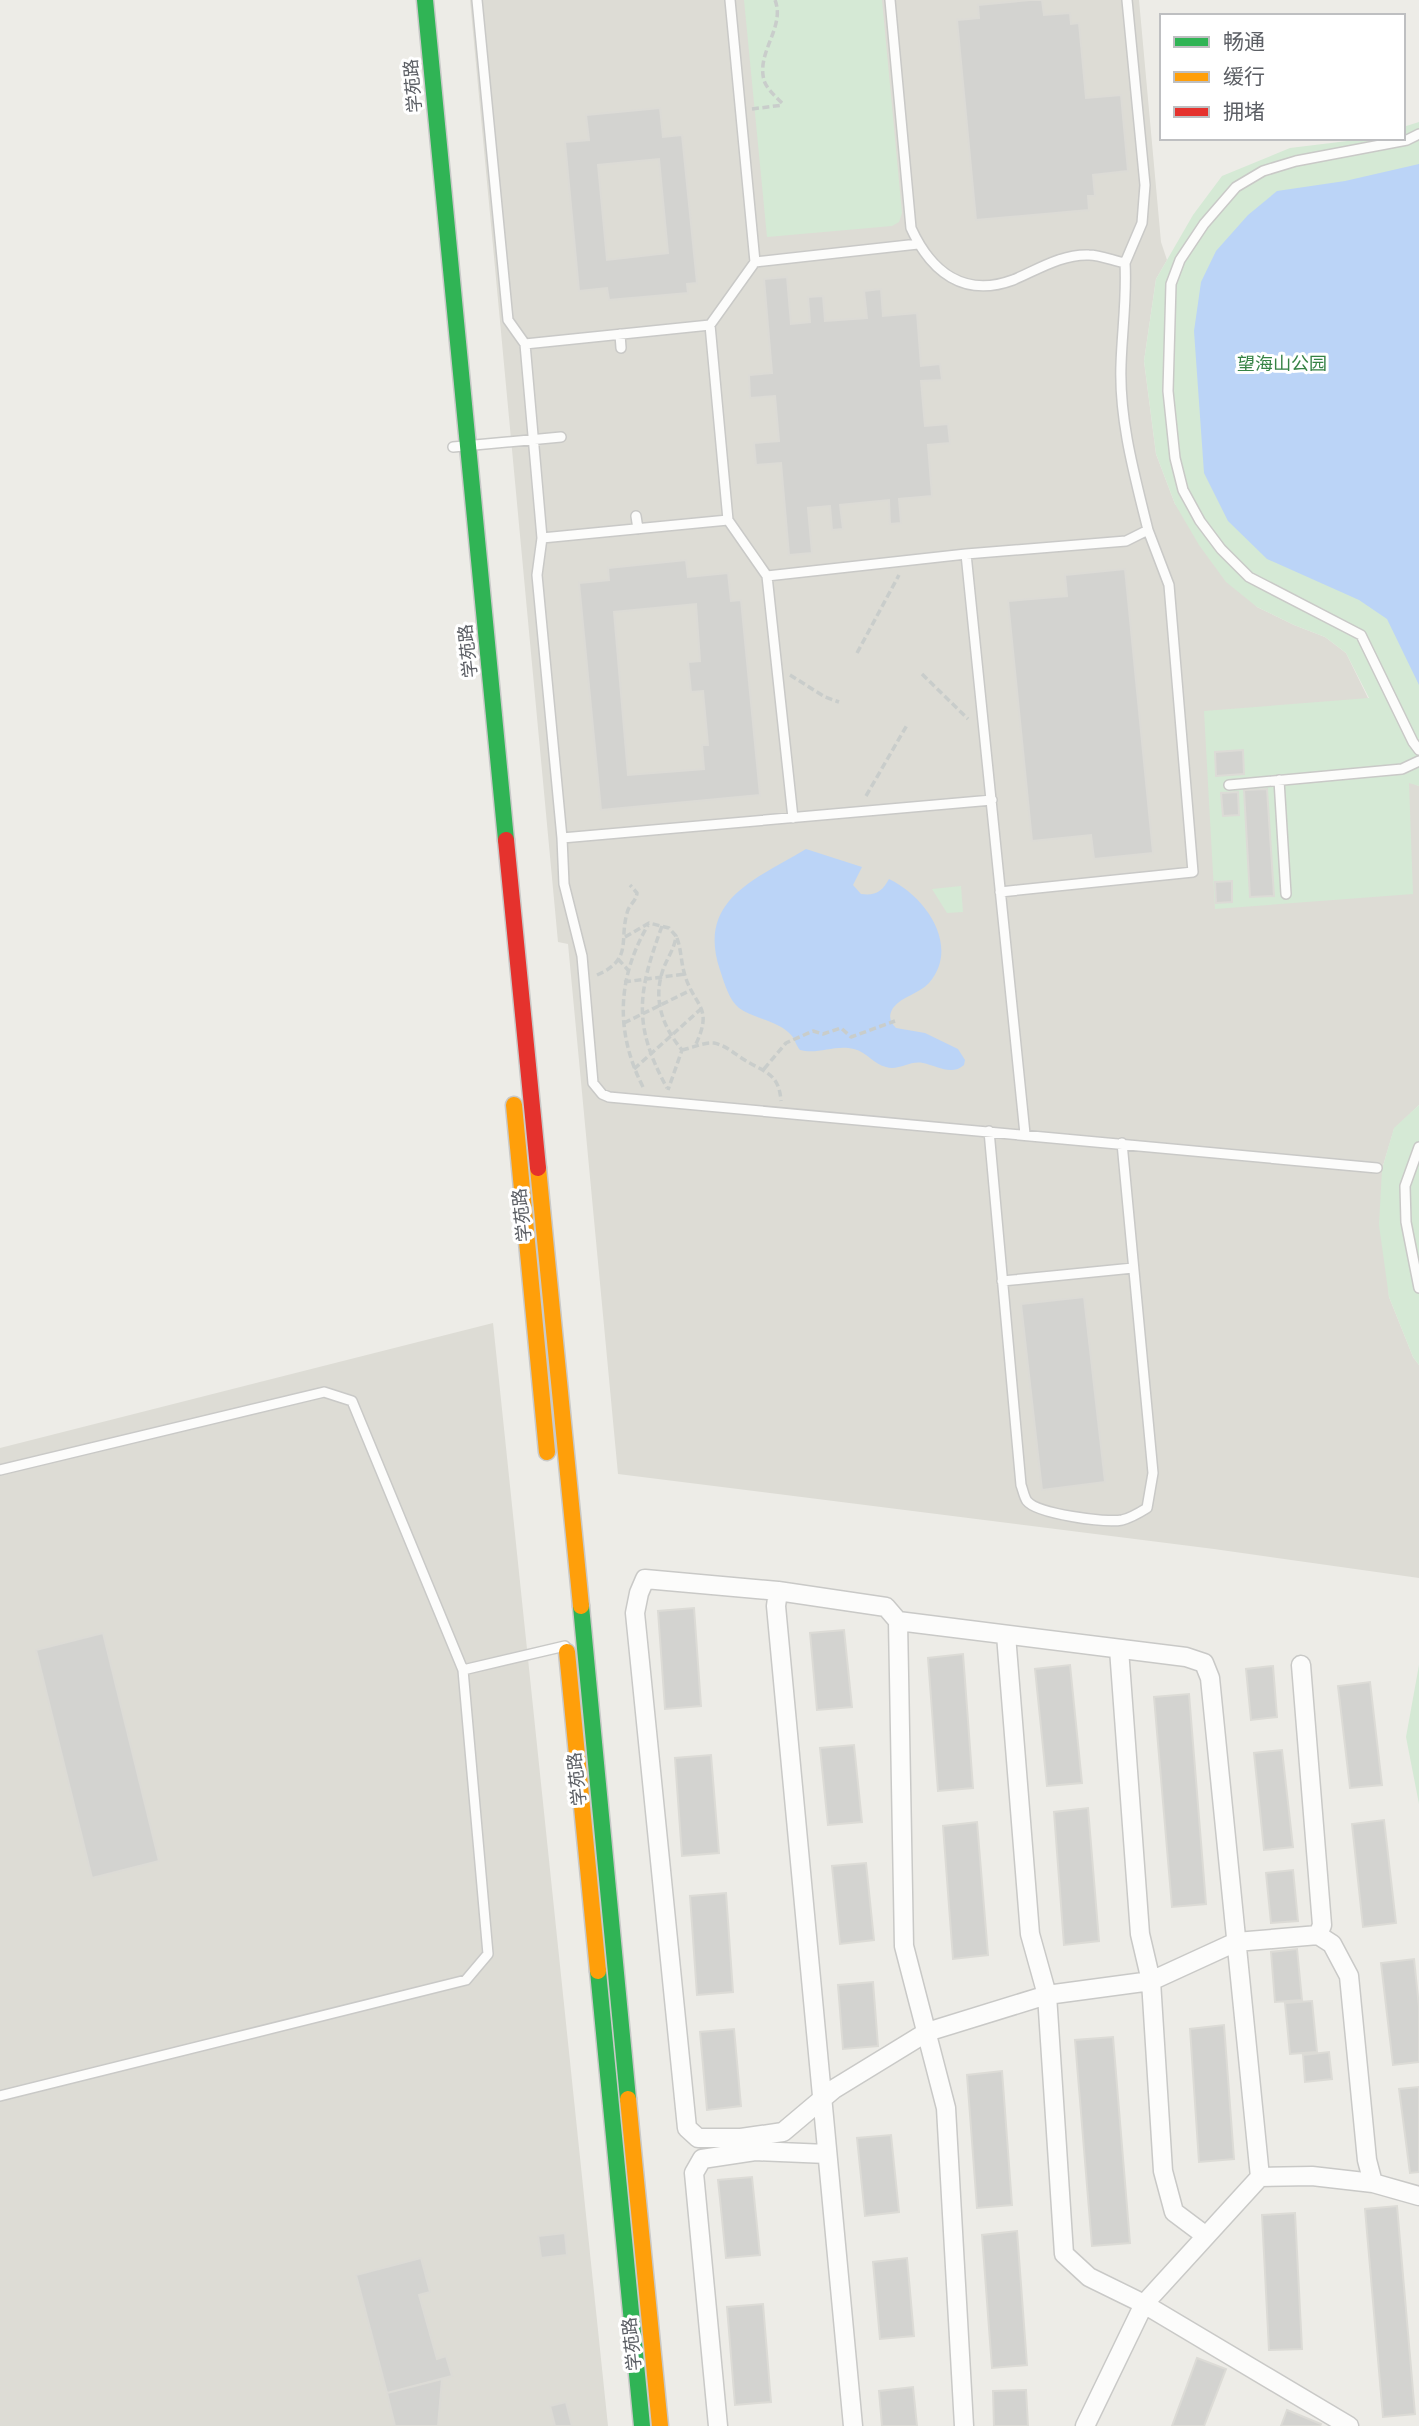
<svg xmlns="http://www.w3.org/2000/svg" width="1419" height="2426" font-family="'PT Sans','Noto Sans SC',sans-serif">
<rect width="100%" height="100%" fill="#edece7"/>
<path fill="#dddcd5" d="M470,0H1139L1161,242L1167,260L1156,279L1144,361L1156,454L1175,504L1257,607L1294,625L1325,637L1346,653L1409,782L1419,786V1105L1394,1129L1382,1169L1389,1297L1413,1357L1419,1365V1578L1214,1549L618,1474L568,944L558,942Z
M493,1323L608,2426H0V1448Z"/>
<path fill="#d5e9d5" d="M744,0H882L902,213L899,222L892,226L767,237Z
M1419,122V786L1409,783L1413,894L1215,909L1204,711L1369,698L1346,653L1325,637L1294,625L1257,607L1226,582L1199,545L1175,504L1156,454L1144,361L1156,279L1193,215L1222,176L1290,148L1372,138H1403V127Z
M961,886L963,912L947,913L932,889Z
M1419,1105V1365L1413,1357L1389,1297L1379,1225L1382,1169L1394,1128Z
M1419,1665V1804L1406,1737Z"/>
<path fill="#bbd4f7" d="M1419,164V685L1387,619L1359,600L1267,559L1228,521L1204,473L1194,331L1201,282L1216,251L1248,215L1277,191L1345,181Z
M806,849L862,867L853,885L861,894C875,896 882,892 889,879C925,896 961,946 929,983C919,994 902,996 893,1008C888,1016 890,1022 896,1028L925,1033L958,1049L965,1060L964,1065C952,1076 937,1066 923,1063C910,1060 899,1071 886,1067C873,1064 867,1052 854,1049C835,1044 818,1055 800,1050C796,1045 795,1040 792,1036C780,1021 754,1019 739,1008C729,1000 724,982 720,970C696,899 757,879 806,849Z"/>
<path fill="#d3d3d0" stroke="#dcdbd6" stroke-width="2" fill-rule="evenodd" d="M1030,0H1042L1044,15L1070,13L1071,24L1079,23L1086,98L1121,95L1128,171L1093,175L1095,196H1088L1089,210L976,220L957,20L979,18L978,5Z
M660,108L663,137L682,135L697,283L687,284L688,293L609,300L607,288L579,291L565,142L589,140L586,115ZM659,159L668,253L607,260L598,165Z
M787,277L791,324L810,322L808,297L823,296L825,321L867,318L864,291L881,289L883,316L917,313L921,366L940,364L942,380L921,381L925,426L948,424L950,443L928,445L932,496L899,499L901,523L890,524L889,500L840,505L843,529L832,530L830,506L808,508L812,553L789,555L781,463L756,465L754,443L779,441L775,396L750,398L749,375L772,373L764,279Z
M686,560L688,577L728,573L731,601L741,600L760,795L601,810L579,583L609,580L608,568ZM696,604L700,661L688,662L691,692L703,691L708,745H702L704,769L628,775L614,612Z
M1125,569L1153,853L1094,859L1091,835L1032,841L1008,601L1067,596L1065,575Z
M1243,750L1244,774L1216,776L1215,752Z
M1267,789L1274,896L1250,897L1244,790Z
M1238,792L1239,815L1223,816L1221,793Z
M1232,881V902L1216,903L1215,882Z
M1084,1297L1105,1482L1042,1490L1021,1304Z
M694,1608L701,1706L665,1709L658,1611Z
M844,1630L852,1707L817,1710L810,1633Z
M103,1633L159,1861L92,1878L36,1650Z
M963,1654L973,1788L938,1791L928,1658Z
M1070,1665L1082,1783L1047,1786L1035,1669Z
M1273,1666L1277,1717L1251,1720L1246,1669Z
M1370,1682L1382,1785L1350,1788L1338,1686Z
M1189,1694L1206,1904L1172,1907L1154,1697Z
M854,1745L862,1822L828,1825L820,1748Z
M1282,1750L1293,1847L1264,1850L1254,1753Z
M711,1755L719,1853L682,1856L675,1758Z
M1088,1808L1099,1941L1064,1945L1054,1812Z
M1384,1820L1396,1923L1363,1927L1352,1824Z
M977,1822L988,1955L953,1959L943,1826Z
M866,1863L874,1940L840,1944L832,1866Z
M1293,1870L1298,1921L1271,1923L1266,1873Z
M726,1893L733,1992L697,1995L690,1896Z
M1297,1949L1302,2000L1275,2002L1271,1952Z
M1414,1959L1419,2007V2062L1393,2065L1381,1963Z
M873,1982L878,2046L843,2049L838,1985Z
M1312,2001L1317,2052L1290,2054L1285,2003Z
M1224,2025L1234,2159L1199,2162L1190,2029Z
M734,2029L741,2106L707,2110L700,2032Z
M1113,2037L1130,2243L1092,2246L1075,2040Z
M1329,2052L1332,2079L1305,2082L1303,2055Z
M1002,2071L1012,2205L977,2208L967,2075Z
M1419,2087V2172L1410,2173L1399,2089Z
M891,2135L899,2212L865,2216L857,2138Z
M752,2177L760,2255L726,2258L718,2180Z
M1397,2206L1415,2414L1383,2417L1365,2209Z
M1295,2213L1302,2349L1269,2350L1262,2215Z
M1017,2231L1027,2365L992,2368L982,2235Z
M565,2233L567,2255L541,2258L538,2236Z
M421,2258L430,2292L419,2295L437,2359L446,2356L452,2376L387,2393L356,2275Z
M907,2258L914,2336L880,2339L873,2262Z
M763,2304L771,2402L735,2405L727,2307Z
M1197,2358L1226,2369L1204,2426H1172Z
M442,2379L438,2426H395L387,2393Z
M913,2387L917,2426H882L879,2391Z
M1026,2390L1028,2426H994L993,2391Z
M566,2402L572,2426H555L550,2406Z
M1287,2410L1321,2424L1320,2426H1281Z"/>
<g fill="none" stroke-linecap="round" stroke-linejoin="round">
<defs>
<path id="lane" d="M477,0L508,320L525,344L542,538L537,575L562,838L992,800
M730,0L755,262
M1419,134L1407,140L1296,161L1263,171L1236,187L1204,224L1180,260L1171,284L1168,391L1175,458L1183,490L1200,521L1221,549L1249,577L1361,635L1413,742L1419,750
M1125,263L1142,223L1145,185L1127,0
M710,325L755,262L918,244
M620,334L621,348
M525,344L710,325L728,520L542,538
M453,447L561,437
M636,516L638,529
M728,520L767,576L793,818
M966,554L1025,1134
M767,576L966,554L1126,541L1148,530C1135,477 1119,421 1121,365C1122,331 1127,298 1125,263C1114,261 1100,255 1089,255C1061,254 1037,270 1013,280C964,298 931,272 911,228L890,0
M1279,780L1286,894
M1229,785L1402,769L1419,761
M562,838L564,884L582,956L593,1083L602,1094L609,1097L1377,1168
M1000,892L1193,872L1169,585L1148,530
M989,1131L1021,1485C1023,1490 1024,1497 1027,1501C1037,1514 1106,1523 1122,1520C1131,1518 1139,1513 1147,1508L1153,1473L1122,1143
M1419,1147L1405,1186L1406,1222L1419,1288
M1002,1281L1133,1268
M0,1470L324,1392L352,1401L463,1670L488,1954L466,1980L0,2096
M463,1670L565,1646"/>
<path id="street" d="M778,1591L776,1606L853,2426
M898,1621L1186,1657L1204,1663L1210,1678L1260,2177L1144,2304L1085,2426
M1006,1635L1030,1934L1047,1995L1064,2254L1089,2277L1144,2304L1349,2426
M1119,1649L1140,1934L1151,1981L1163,2171L1174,2212L1206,2236
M1301,1665L1322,1925L1318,1935
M1260,2177L1312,2176L1373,2183L1419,2196
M718,2426L694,2173L702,2159L755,2151L827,2154
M964,2426L946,2108L904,1946L898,1621L886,1607L778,1591L645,1579L639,1593L635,1613L687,2128L698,2138H741L783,2132L834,2089L927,2032L1047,1995L1151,1981L1236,1942L1318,1935L1332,1944L1349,1976L1367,2160L1373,2183"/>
<path id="fast" d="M425,0L506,840
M581,1606L628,2099
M598,1971L642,2426"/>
<path id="slow" d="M514,1105L547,1452
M538,1168L581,1606
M567,1652L598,1971
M628,2099L660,2426"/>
<path id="jam" d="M506,840L538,1168"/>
</defs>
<use href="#lane" stroke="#c9c9c7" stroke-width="12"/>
<use href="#street" stroke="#c9c9c7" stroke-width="21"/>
<use href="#fast" stroke="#c9c9c8" stroke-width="19"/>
<use href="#slow" stroke="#c9c9c8" stroke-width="19"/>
<use href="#jam" stroke="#c9c9c8" stroke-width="19"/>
<path stroke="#c9cdcb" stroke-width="3.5" stroke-dasharray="7 3.5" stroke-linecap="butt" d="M775,0C786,28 754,54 765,83C769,91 777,98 784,105
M752,109L783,105
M857,653L899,575
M922,674L968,719
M790,675L825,697L839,702
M866,796L907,725
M662,926C638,992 632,1024 667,1088
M625,937L649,923L669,928L676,936C675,947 668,957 664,967C652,998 662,1026 682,1050L668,1090
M677,938C681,949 681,961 684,972C693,1007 715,1005 695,1046
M618,959L628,970
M597,975C633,959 619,942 627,913C629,904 636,902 637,893L630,885
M624,982L685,974
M624,1023L691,990
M682,1050C692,1048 704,1042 714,1043C725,1045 735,1054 743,1059C763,1072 779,1072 781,1101
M634,1069L702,1008
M764,1069L786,1043L813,1031L823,1034L841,1028L851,1037L895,1021
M643,1087C615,1032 617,978 648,925"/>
<use href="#lane" stroke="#fcfcfb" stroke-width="9"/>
<use href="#street" stroke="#fcfcfb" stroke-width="18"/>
<use href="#fast" stroke="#30b455" stroke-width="16"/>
<use href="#slow" stroke="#ff9f0a" stroke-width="16"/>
<use href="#jam" stroke="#e5322d" stroke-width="16"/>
</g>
<g text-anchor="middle" stroke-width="6" stroke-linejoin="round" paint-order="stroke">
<g font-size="18" fill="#5c5f65" stroke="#fff">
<text transform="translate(413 86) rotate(-95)" y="6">学苑路</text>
<text transform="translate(468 651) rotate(-96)" y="6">学苑路</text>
<text transform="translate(522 1215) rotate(-96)" y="6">学苑路</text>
<text transform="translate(577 1779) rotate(-96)" y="6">学苑路</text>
<text transform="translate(632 2344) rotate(-96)" y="6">学苑路</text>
</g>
<g font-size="18" fill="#368345" stroke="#fff">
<text x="1282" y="370">望海山公园</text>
</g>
</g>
<rect x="1160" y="14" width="245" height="126" fill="#ffffff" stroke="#bebfc1" stroke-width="2"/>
<rect x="1174" y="37" width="35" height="10" fill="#30b455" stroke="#bebfc1" stroke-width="2"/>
<text x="1223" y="49" font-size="21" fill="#5c5f65">畅通</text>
<rect x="1174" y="72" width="35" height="10" fill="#ff9f0a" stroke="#bebfc1" stroke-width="2"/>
<text x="1223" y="84" font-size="21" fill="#5c5f65">缓行</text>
<rect x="1174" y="107" width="35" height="10" fill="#e5322d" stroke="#bebfc1" stroke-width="2"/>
<text x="1223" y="119" font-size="21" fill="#5c5f65">拥堵</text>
</svg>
